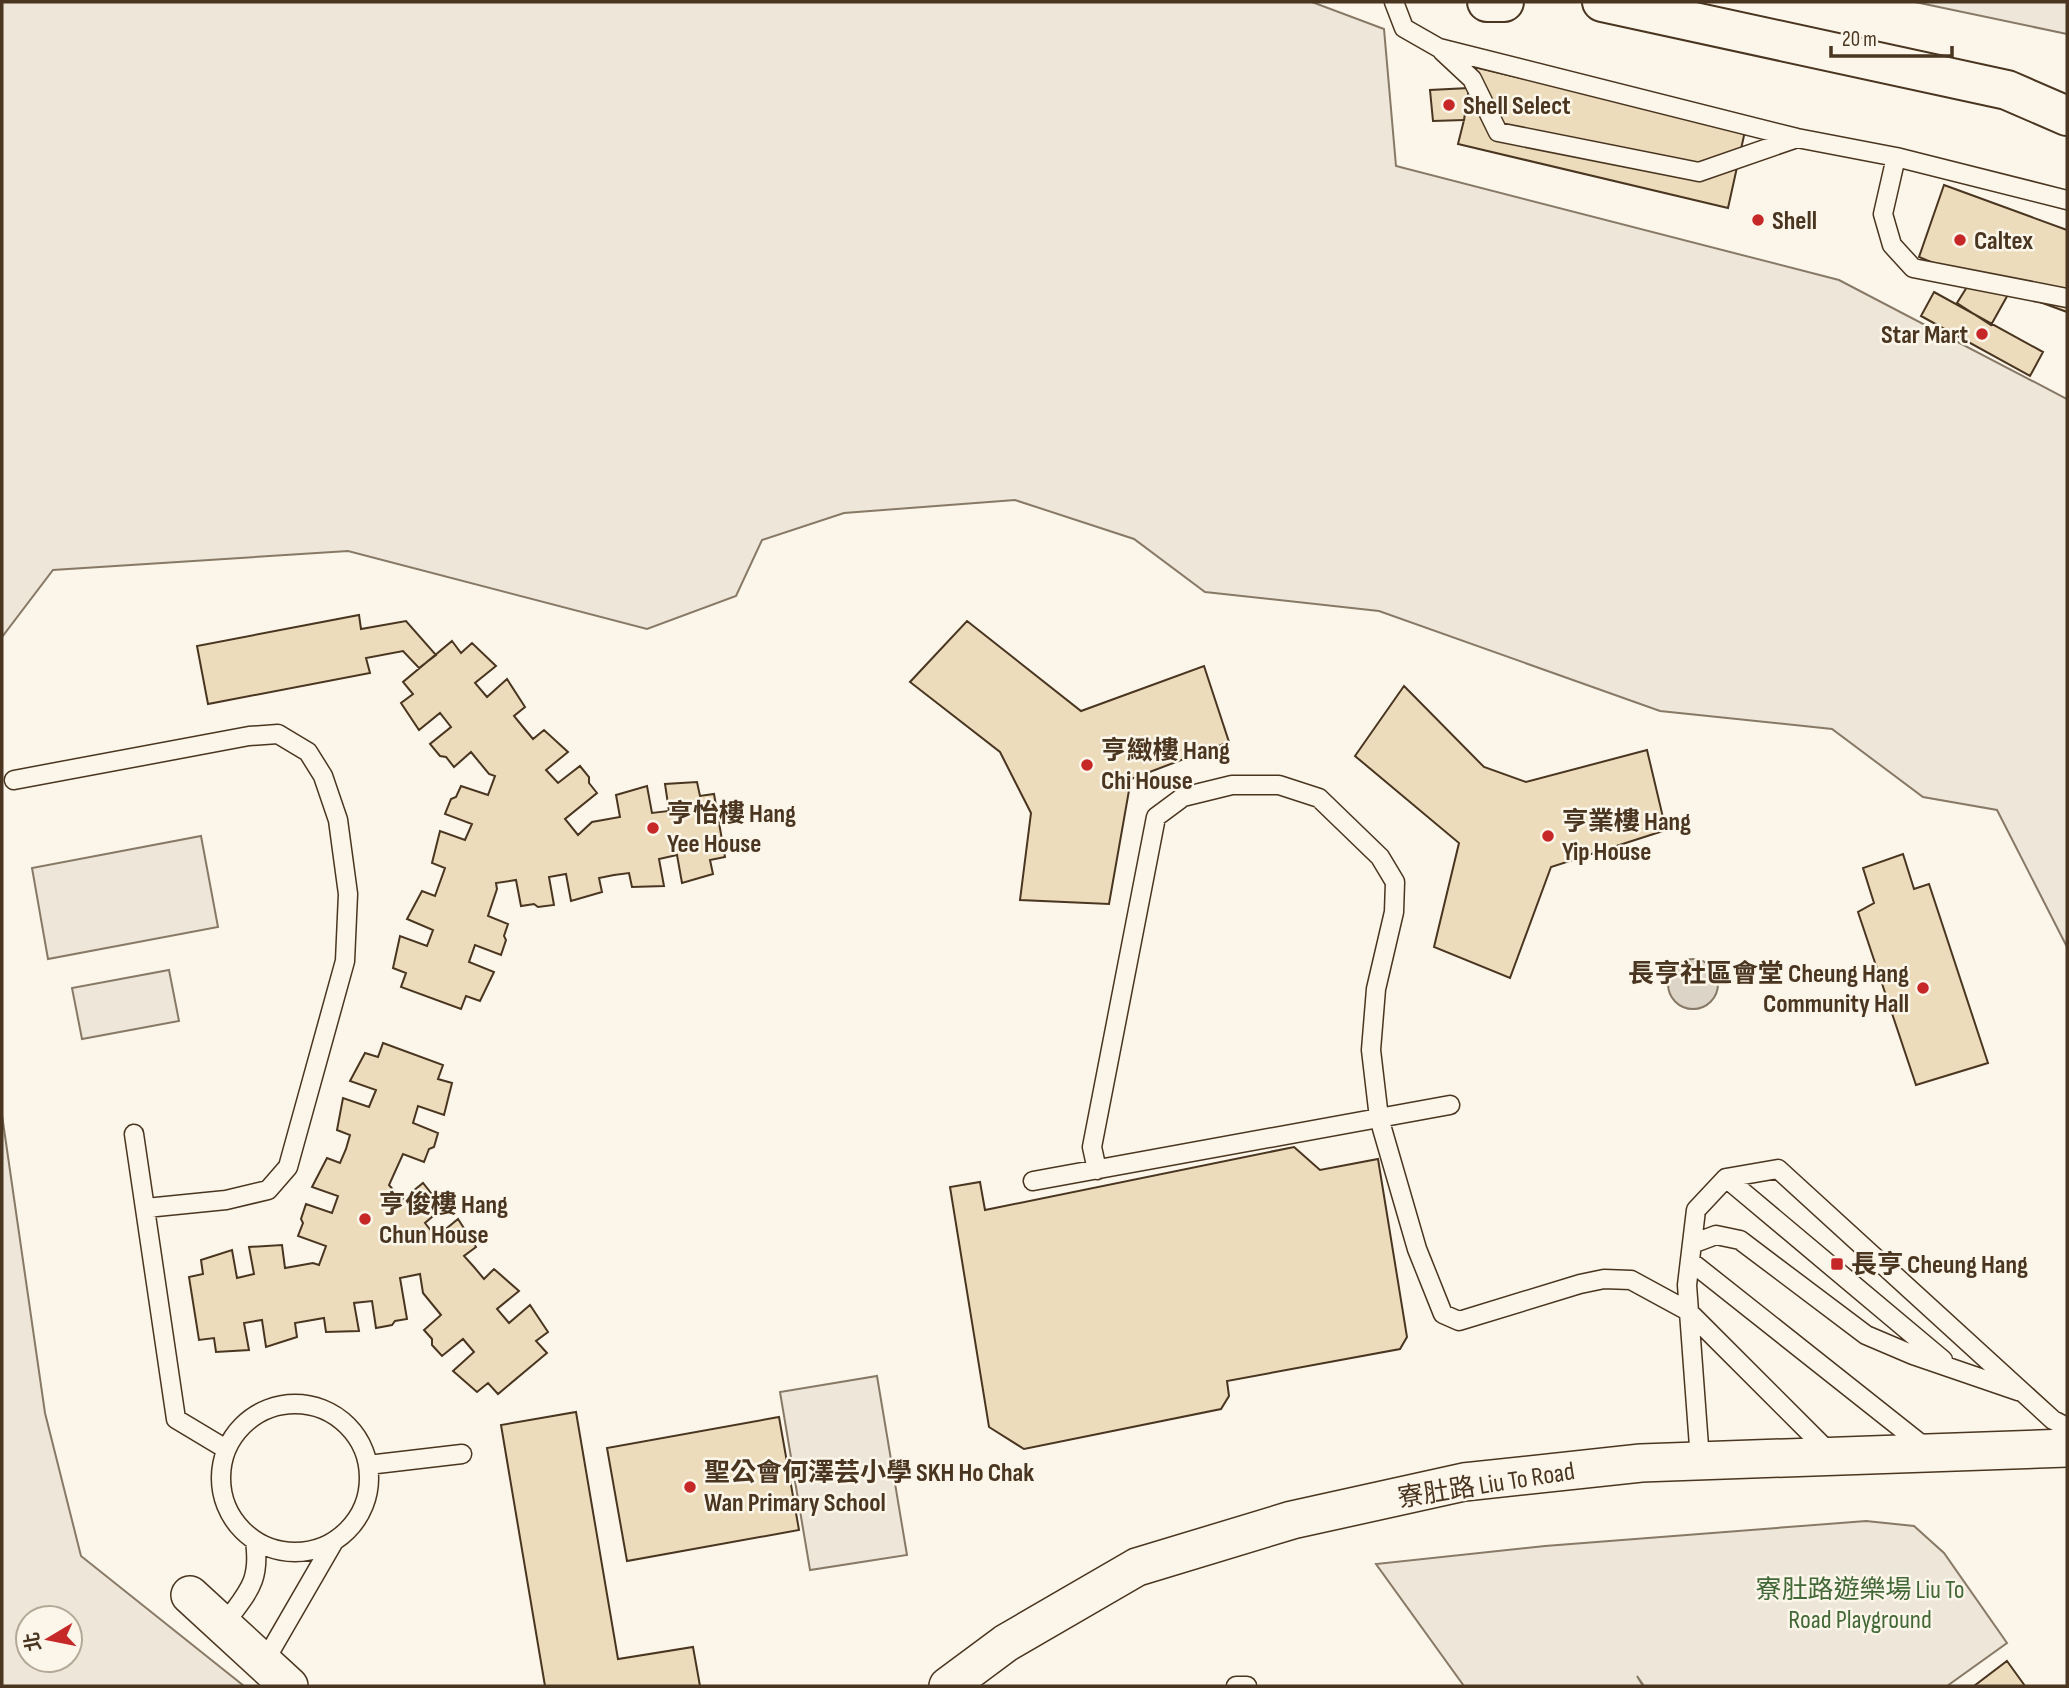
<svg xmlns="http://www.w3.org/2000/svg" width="2069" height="1688" font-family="'Sofia Sans Condensed','Noto Sans TC',sans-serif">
<rect width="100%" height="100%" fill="#fbf6e9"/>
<path fill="#ede6d9" stroke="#887966" stroke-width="2" fill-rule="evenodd" d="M2,2H1312L1384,29L1396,166L1839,280L2067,399V947L1997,810L1923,797L1832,729L1660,711L1379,611L1205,592L1134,539L1015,500L844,513L762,540L736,596L647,629L348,551L53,570L2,637Z
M1915,2H2067V34Z
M201,836L218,927L48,959L32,868Z
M169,970L179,1021L82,1039L72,988Z
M2,1115L45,1413L81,1556L244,1686H2ZM70,1618V1660H28V1618Z
M877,1376L907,1555L810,1570L780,1392Z
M1866,1521L1914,1526L1944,1553L2007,1643L1947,1686H1644L1637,1676L1643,1686H1464L1376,1564L1545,1546Z"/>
<path fill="#dcd4c6" stroke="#887966" stroke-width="2" d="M1668 984a25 25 0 1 1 50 0a25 25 0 1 1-50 0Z"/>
<path fill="#ecdcbc" stroke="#4a3520" stroke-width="2" d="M1474,67L1745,131L1728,208L1458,144L1464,120L1433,121L1430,90L1469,88Z
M1469,88L1464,120L1433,121L1430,90Z
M1944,185L2067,230V312L2010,291L1991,325L1957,303L1972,279L1919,257Z
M1934,292L2043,352L2030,376L1921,316Z
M359,615L361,629L406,621L436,655L419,668L403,651L366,658L370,673L208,704L197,646Z
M967,621L1081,711L1204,666L1229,742L1131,779L1109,904L1020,900L1031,813L1000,752L910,682Z
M452,641L461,653L472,643L496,666L475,683L487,697L507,679L525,707L514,716L523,727L533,739L544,730L568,752L546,770L558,783L580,766L589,777V783L597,793L565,819L578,835L592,822L620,817L616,795L647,786L652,813L669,811L665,784L697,782L700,796L714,794L725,857L710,860L713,874L682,883L677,855L659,859L664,886L632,887L629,873L614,875L599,878L602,892L571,901L566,874L549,877L554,905L538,907L534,904L521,906L516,880L496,883L497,889L488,916L508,924L504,936L506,940L501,955L475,945L469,962L494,972L480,1001L466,996L461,1009L401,987L406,973L393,968L400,936L427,946L433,930L407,919L422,891L435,896L445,868L432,863L440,831L465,840L472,824L445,814L451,799L456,797L461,786L488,795L495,776L489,774L471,752L454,767L446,757L440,756L430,744L451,727L440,713L419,730L401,703L413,694L403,682Z
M1404,686L1484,767L1526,782L1647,750L1666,830L1551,867L1510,978L1434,947L1459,843L1355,756Z
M1903,854L1914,889L1929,884L1988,1063L1916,1085L1858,912L1874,903L1863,868Z
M383,1043L443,1065L438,1079L452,1083L444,1115L418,1106L413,1123L438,1133L434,1147L429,1149L424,1162L403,1154L389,1185L402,1200L423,1183L431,1193H436L446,1205L425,1223L436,1237L458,1219L476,1247L464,1256L474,1267L484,1279L494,1269L519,1291L497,1309L509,1323L530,1305L548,1332L536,1341L547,1353L498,1394L488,1383L477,1392L453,1371L474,1352L463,1339L442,1356L432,1345V1339L424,1330L441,1315L423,1293L420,1274L400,1278L407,1319L395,1321L392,1325L376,1328L372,1301L354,1303L359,1331L326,1332L324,1318L295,1323L297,1337L266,1347L262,1320L244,1323L249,1350L216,1352L214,1338L199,1340L189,1277L203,1274L201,1260L232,1250L237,1278L254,1274L249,1247L282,1245L285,1268L313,1263L319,1265L326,1246L298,1236L303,1223L301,1219L306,1204L332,1213L338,1196L312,1187L327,1158L340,1163L346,1149L350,1135L337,1130L343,1098L369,1107L376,1090L350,1081L365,1053L378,1057Z
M1294,1147L1320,1170L1378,1159L1407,1337L1400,1349L1227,1381L1229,1396L1221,1409L1024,1449L989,1427L950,1187L980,1182L985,1210Z
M576,1412L618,1659L693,1647L700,1686H545L501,1425Z
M779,1417L799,1530L627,1561L607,1448Z
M2007,1661L2025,1686H1974Z"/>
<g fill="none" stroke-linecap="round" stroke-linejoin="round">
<defs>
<path id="service" d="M1394,2L1404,28L1439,48L1797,138L1896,157L2067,200
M1442,51L1472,79L1498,132L1699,172L1797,138
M1896,157L1883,214L1892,245L1913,268L2067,298
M14,780L249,736L278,734L308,752L323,776L338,820L348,894L345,961L288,1167L268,1190L226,1200L146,1208
M134,1134L176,1419L226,1449
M1097,1170L1092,1147L1156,817L1183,797L1232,785H1279L1319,798L1380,857L1395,882L1394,912L1376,989L1371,1050L1379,1118L1417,1249L1443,1314L1459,1321L1580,1284L1604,1279L1631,1280L1688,1311L1831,1454
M1726,1178L1943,1360
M1033,1181L1450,1105
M1692,1244L1716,1235L1740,1240L1866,1335L1913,1355L2018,1391
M1690,1261L1926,1448
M221 1478a74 74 0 1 1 148 0a74 74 0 1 1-148 0Z
M1700,1460L1687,1285L1696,1210L1726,1178L1778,1169L2053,1420L2067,1427
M368,1465L462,1454
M224,1625C247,1592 261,1583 255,1541
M263,1664L333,1543
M1236,1686H1247"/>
<path id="minor" d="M190,1595L289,1686
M948,1686L1006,1643L1137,1567L1292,1520L1464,1482L1641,1463L2067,1448"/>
<path id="secondary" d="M1487,2H1504
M1602,2L2007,90L2067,116"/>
</defs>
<use href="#service" stroke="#4a3520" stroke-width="21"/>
<use href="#minor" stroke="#4a3520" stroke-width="40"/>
<use href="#secondary" stroke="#4a3520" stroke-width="42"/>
<use href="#service" stroke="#fbf6e9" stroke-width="18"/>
<use href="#minor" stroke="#fbf6e9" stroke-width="37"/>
<use href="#secondary" stroke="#fbf6e9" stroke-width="38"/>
</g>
<g fill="#c62828" stroke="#fbf6e9" stroke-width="2.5">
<circle cx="1449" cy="105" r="7"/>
<circle cx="1758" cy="220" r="7"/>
<circle cx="1960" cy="240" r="7"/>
<circle cx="1982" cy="334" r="7"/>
<circle cx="1087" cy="765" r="7"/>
<circle cx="653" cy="828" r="7"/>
<circle cx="1548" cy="836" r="7"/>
<circle cx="1923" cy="988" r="7"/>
<circle cx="365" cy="1219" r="7"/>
<rect x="1830" y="1257" width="14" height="14" rx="3.5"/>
<circle cx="690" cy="1487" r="7"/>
</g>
<g text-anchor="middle" stroke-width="5" stroke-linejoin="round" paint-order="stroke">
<g font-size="26" font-weight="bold" fill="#4a3520" stroke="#fbf6e9" text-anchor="start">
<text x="1463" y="114">Shell Select</text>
<text x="1772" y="229">Shell</text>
<text x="1974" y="249">Caltex</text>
<text x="1968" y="343" text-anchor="end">Star Mart</text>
<text x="1101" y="759">亨緻樓 Hang<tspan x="1101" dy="30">Chi House</tspan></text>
<text x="667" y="822">亨怡樓 Hang<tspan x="667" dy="30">Yee House</tspan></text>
<text x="1562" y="830">亨業樓 Hang<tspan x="1562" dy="30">Yip House</tspan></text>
<text x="1909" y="982" text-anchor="end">長亨社區會堂 Cheung Hang<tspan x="1909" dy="30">Community Hall</tspan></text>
<text x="379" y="1213">亨俊樓 Hang<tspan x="379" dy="30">Chun House</tspan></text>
<text x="1851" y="1273">長亨 Cheung Hang</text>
<text x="704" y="1481">聖公會何澤芸小學 SKH Ho Chak<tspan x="704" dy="30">Wan Primary School</tspan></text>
</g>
<g font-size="26" fill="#4a3520" stroke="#fbf6e9">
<text transform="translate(1486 1484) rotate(-9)" y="9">寮肚路 Liu To Road</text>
</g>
<g font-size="26" fill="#436837" stroke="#fbf6e9">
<text x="1860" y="1598">寮肚路遊樂場 Liu To<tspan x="1860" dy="30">Road Playground</tspan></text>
</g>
</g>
<rect width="2069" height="1688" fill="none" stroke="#4a3520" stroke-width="7"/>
<g transform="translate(49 1639) rotate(260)"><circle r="33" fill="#fbf6e9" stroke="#b4a999" stroke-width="2"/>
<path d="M0-5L12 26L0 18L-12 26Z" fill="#c62828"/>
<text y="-10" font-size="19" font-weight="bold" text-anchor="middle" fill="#4a3520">北</text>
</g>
<path d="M1831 46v10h121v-10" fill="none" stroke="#4a3520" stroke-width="3.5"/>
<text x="1842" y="46" font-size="21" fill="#4a3520" stroke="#fbf6e9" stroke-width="5" paint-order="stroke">20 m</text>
</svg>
